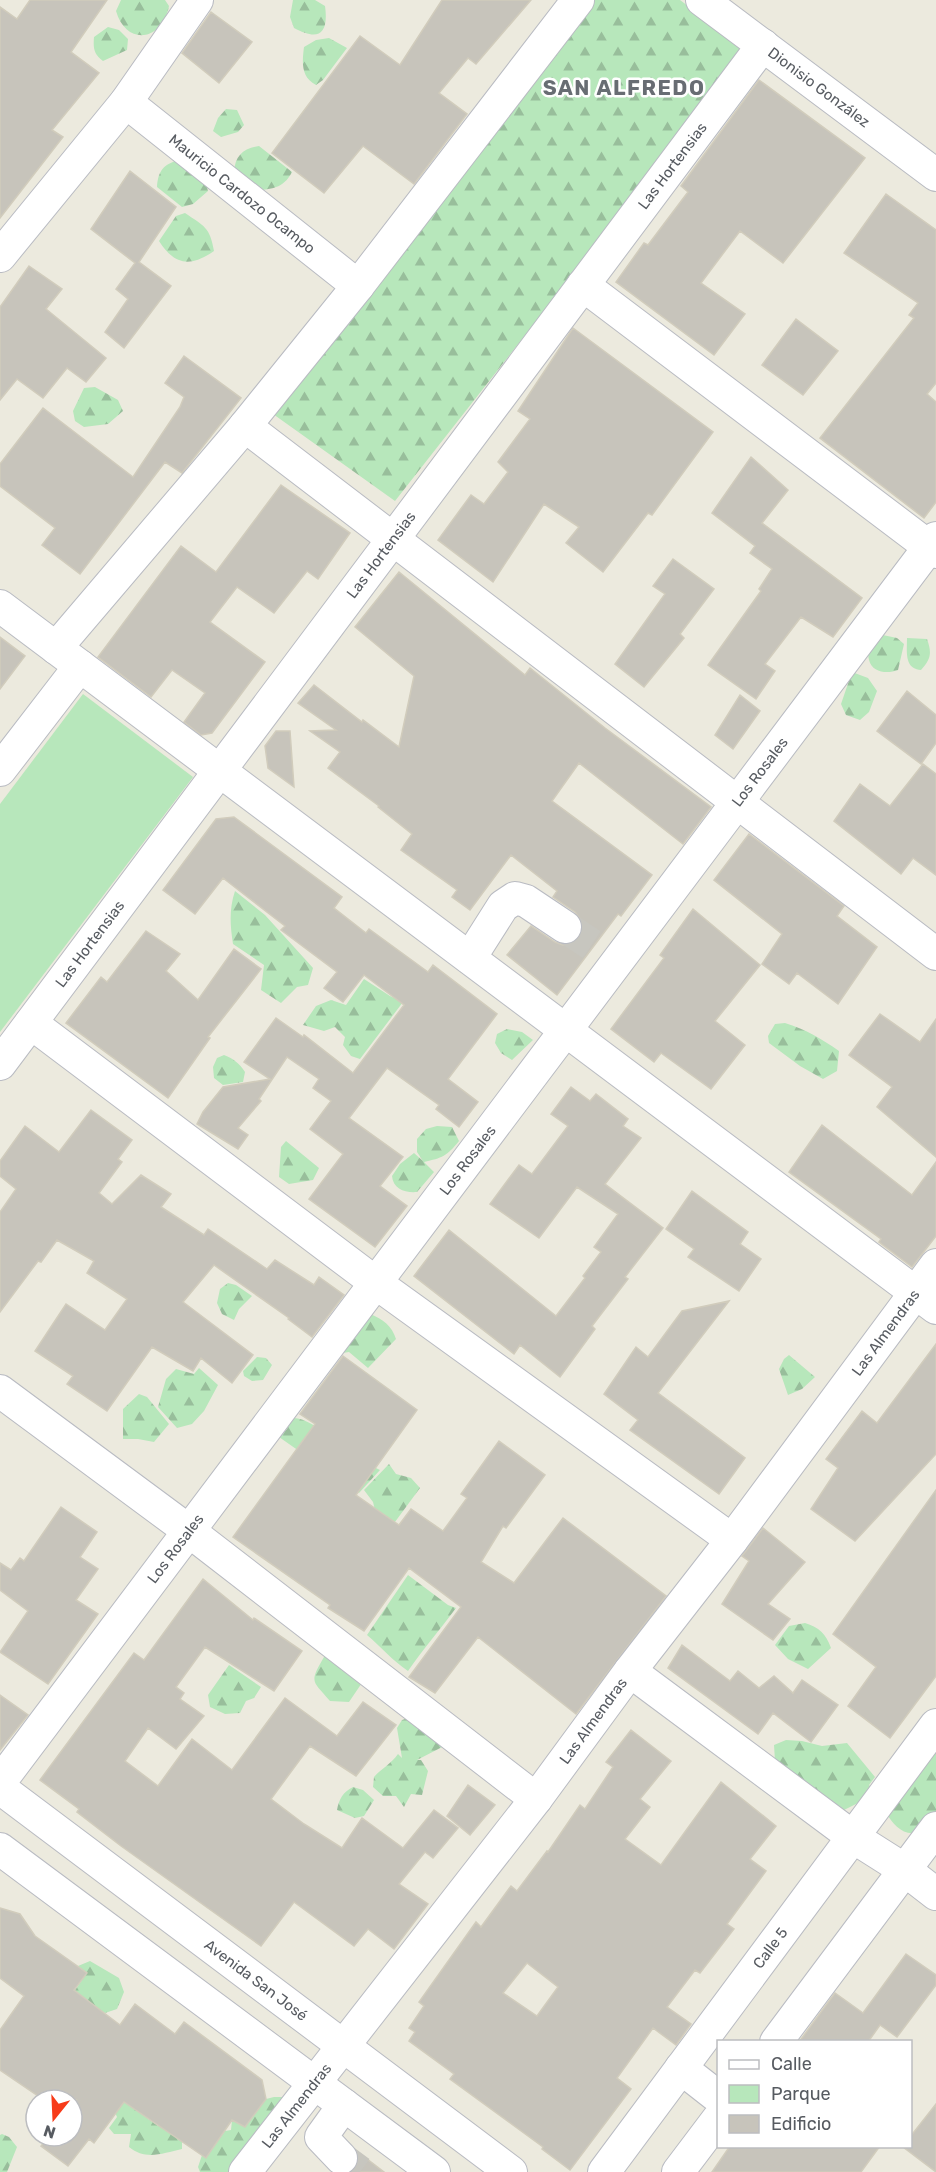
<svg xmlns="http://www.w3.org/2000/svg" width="936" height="2172" font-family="Rubik,sans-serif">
<defs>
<pattern id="forest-firs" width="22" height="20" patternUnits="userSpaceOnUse" patternTransform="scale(1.5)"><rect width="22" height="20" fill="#b7e7bb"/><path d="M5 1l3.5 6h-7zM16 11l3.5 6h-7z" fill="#98be9b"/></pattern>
</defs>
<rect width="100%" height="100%" fill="#eceade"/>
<path fill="url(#forest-firs)" d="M121,0H165L169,6C162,42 126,46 116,11Z
M293,0H315L325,6C329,35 318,41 294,28L290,17Z
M595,0H680L748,51L395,501L273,414Z
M108,27L119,30L128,39L127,50L103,61C94,54 93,49 94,37Z
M329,38L347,48L323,80L316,85C301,77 302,63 304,47L316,40Z
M226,109L237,110L244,125L238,132L221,137L213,131L218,118Z
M259,146L292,172C283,190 269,189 251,191L234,172C235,156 243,148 259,146Z
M176,161L205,180L208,191L193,204L182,207L157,187C158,173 162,165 176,161Z
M185,213C204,226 210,227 214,251C191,267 175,266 159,241L176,216Z
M95,387L118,400L123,411L108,424L84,427L75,421L73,411L84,388Z
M878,634L897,638L904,644L898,670C888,674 872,673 869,660C867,654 870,645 870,639Z
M907,638L927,639C932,653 931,659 921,670C904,669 907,651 907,638Z
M852,672L868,678L877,691L869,712L860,720L846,715L841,704Z
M235,891L265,915L313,968L308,985L297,987L281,1003L261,990L264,965L233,944C230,925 229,909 235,891Z
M364,979L390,996L403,1002L360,1059L351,1056L343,1045L345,1037L335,1027L324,1031L303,1025L316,1006L331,1000L346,1005Z
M785,1023C805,1029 822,1039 839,1051L837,1071L823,1079L800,1066L769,1043L768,1036L775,1024Z
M507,1029L522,1032L533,1040L512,1060L501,1053L495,1043L497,1034Z
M224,1055C234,1059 239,1063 245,1072L243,1082L223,1085L214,1078L213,1067L217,1058Z
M437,1126L452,1127L459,1141C447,1156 442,1158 424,1162L434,1172L417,1192C405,1193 393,1189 392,1176L400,1164L414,1153L423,1161L417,1152V1139L426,1129Z
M286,1141L319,1168L313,1180L289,1184L279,1177L281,1147Z
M228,1283L236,1285L252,1296L239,1309L234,1320L222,1314L217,1303L220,1289Z
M370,1314C383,1319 392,1326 396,1339L368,1368L349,1352L330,1355Z
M789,1355L815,1377L802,1389L788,1395L779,1369L784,1359Z
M257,1357L266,1358L272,1365L263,1380L252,1381L244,1376L243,1371Z
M199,1368L218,1385L204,1411L192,1424L177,1428L158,1407L166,1379L176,1369L194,1374Z
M139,1394L147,1397L169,1424L154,1442L138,1439H123V1409Z
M293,1418C314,1417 357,1460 380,1470L359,1493L279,1437L287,1429Z
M389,1464L396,1474L411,1478L420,1488L392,1526L375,1510L373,1502L364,1490Z
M408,1575L448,1605L456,1608C440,1630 423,1649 408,1671C393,1661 381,1647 367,1635Z
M805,1623C819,1627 826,1634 831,1648L808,1669L788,1659L775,1645L789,1626Z
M333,1654L368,1674L349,1702L330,1701C312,1680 309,1683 324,1657Z
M229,1665L261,1687L254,1698L246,1701L240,1713L225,1714L210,1707L208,1695Z
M411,1717L446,1745L417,1760H421L428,1771L422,1795L411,1794L404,1807L396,1796H383L373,1787L374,1777C382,1768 391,1764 398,1754L402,1758L397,1728L402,1720Z
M936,1728V1819C930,1823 921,1831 915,1833C902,1835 892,1823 887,1814L906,1780L916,1779L915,1773Z
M786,1740L802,1741L822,1746L847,1743L875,1777L869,1785L874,1791L862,1801L840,1812L775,1761L774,1745Z
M353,1787L363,1790L374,1800L364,1816L355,1818L337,1810C339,1799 343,1792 353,1787Z
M90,1961L119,1978L124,1992L117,2009L105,2013L73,1993L87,1973L78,1966Z
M104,2087L158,2126L166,2115L182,2140V2149C163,2153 146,2161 129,2147L131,2134H114L109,2128L117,2117Z
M274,2097H286L255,2172H200L198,2167L202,2155L206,2158L225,2131L231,2130L232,2120L245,2127L266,2099Z
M2,2134L9,2137L17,2147L7,2172H0V2135Z"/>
<path fill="#b7e7bb" d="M83,694L193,777L0,1032V804Z"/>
<path fill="#c7c4bb" stroke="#d1ccbc" stroke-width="1.5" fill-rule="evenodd" d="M30,0H107L71,52L99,73L52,130L63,137L0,218V7L17,19Z
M442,0H531L476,64L468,58L439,93L467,114L414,184L363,146L324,193L272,153L360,36L400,65Z
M211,12L252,42L219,83L182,53Z
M759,80L865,158L783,263L740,231L701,283L745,314L714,355L616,282L644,243L648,245L688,192L681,186Z
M130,171L176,207L139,262L171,286L124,348L105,332L128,299L116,289L135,263L91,229Z
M886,194L936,230V383L927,394L936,402V502L924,518L820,438L914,318L909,315L918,303L844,253Z
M29,266L62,289L46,309L106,358L86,382L67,368L43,398L17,379L0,400V307Z
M796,319L838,351L803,395L762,365Z
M573,328L713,432L652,515L648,513L603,572L566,543L579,527L544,504L493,582L438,540L471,495L484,504L508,472L498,462L530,419L518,411Z
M184,356L241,398L182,473L165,462L80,574L42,545L55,528L0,486V464L43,408L133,477L180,407L184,397L165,383Z
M751,457L788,490L762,523L862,598L833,637L801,617L765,664L775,671L756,699L708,665L761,591L759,589L772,569L750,553L755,546L712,513Z
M281,485L350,533L318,579L307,571L274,613L237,587L210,622L265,662L212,733L201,735L184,722L205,693L172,670L151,697L98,657L181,546L216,572Z
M673,559L714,589L680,634L684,638L644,687L615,664L665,594L653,586Z
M399,572L525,675L530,668L605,728L711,807L683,844L579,763L552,801L652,875L621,916L618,914L557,995L507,955L531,926L555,942L563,945L572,943L580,937L583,929L581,920L575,912L553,897L557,891L511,855L470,910L452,897L457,890L401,850L412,834L378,807L379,806L328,768L340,752L310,731L336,730L298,703L314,685L362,722L363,720L399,747L414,676L355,627Z
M0,637L25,656L0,689Z
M907,691L936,715V743L921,764L877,731Z
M740,695L760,711L733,749L715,735Z
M276,731H290L294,787L268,768L265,746Z
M923,764L936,774V875L913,858L901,874L834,821L860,784L890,806Z
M234,817L342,897L334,908L366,933L369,929L428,972L433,965L497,1014L448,1079L478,1102L459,1127L436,1109L439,1105L387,1068L349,1118L403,1157L380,1186L407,1206L375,1247L309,1199L343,1154L310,1129L331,1101L313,1088L319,1079L287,1057L259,1099L261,1101L238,1128L248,1135L238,1149L197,1124L203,1112L223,1087L270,1079L244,1062L276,1018L303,1037L304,1035L353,1073L404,1005L364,975L343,1002L324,988L337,972L281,930L285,926L223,878L195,914L163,890L216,819Z
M749,834L844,906L837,916L877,947L838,1004L797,973L789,984L762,964L782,934L714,880Z
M693,909L760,965L715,1021L745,1045L711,1089L661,1053L654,1062L611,1029L664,958L660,955Z
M146,931L180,954L166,971L198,1000L234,949L261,969L208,1037L210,1038L168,1098L66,1023L101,977L107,982Z
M880,1014L920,1042L936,1019V1157L877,1107L892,1087L849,1055Z
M571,1087L590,1101L596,1094L628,1119L623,1126L641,1138L605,1184L663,1228L625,1277L628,1279L592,1326L595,1329L560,1377L520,1345L514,1354L414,1276L449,1230L556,1316L585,1278L583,1276L601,1252L594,1247L618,1214L577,1187L539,1238L490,1204L519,1165L532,1174L568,1126L551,1114Z
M91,1110L132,1140L118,1159L122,1162L99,1193L112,1204L141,1175L171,1194L161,1207L204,1235L208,1229L267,1269L275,1260L314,1285L319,1277L344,1295L312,1337L288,1319L289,1318L214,1265L183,1302L253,1355L232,1383L201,1358L193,1371L152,1347L107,1411L67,1384L73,1376L35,1351L66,1304L105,1330L127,1299L87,1273L94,1261L57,1240L41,1262L38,1261L0,1312V1212L16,1189L0,1176V1161L25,1126L59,1152Z
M822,1125L912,1195L936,1162V1236L912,1267L879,1242L881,1239L789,1172Z
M692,1191L748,1232L740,1244L761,1259L739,1291L688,1257L694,1249L666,1229Z
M729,1301L658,1393L745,1458L719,1494L630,1430L638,1420L604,1394L636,1347L648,1357L682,1311Z
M936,1344V1454L855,1541L811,1509L838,1468L826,1459L862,1411L877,1423Z
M343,1356L417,1410L356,1495L399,1525L411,1509L443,1531L467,1498L461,1494L499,1441L545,1475L506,1528L503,1526L481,1562L514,1583L563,1518L666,1596L576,1714L478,1637L435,1693L409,1677L461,1607L409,1568L364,1631L328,1608L330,1605L233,1537L315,1424L300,1414Z
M936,1490V1676L890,1738L848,1706L876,1667L833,1634Z
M61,1507L97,1532L80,1557L98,1569L76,1600L98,1614L48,1684L0,1652L28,1611L0,1590V1563L11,1570L20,1558L24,1561Z
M763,1528L805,1562L768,1604L790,1619L773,1640L722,1604L749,1561L742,1556Z
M203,1579L253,1620L254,1618L302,1651L274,1691L205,1647L176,1687L184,1693L180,1699L204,1716L176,1749L148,1728L125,1761L158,1786L192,1739L232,1770L285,1698L337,1736L363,1702L396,1725L356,1776L310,1746L271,1799L304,1824L342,1848L362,1818L403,1848L434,1810L458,1828L433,1858L425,1852L399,1884L428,1904L394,1949L368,1929L354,1946L294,1902L261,1946L121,1846L77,1812L79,1809L40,1780L134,1653L144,1660Z
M682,1645L730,1681L738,1671L759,1688L774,1676L793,1693L802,1680L838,1705L811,1742L773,1713L758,1734L668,1668Z
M0,1695L28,1715L0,1750Z
M631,1730L671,1761L640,1799L650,1807L625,1839L661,1865L721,1782L776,1826L750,1859L766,1871L727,1924L734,1929L700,1973L695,1970L667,2007L691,2024L676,2045L653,2028L617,2078L631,2089L570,2170L542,2149L543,2147L450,2079L454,2074L409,2041L415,2032L409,2028L424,2006L419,2002L476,1922L481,1927L511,1886L517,1891L547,1851L548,1852L580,1805L585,1809L613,1767L606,1762ZM527,1963L558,1987L537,2016L503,1993Z
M468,1785L495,1805L470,1835L447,1816Z
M0,1908L20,1914L35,1936L87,1973L74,1990L120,2025L135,2004L175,2034L184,2022L262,2080L266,2099L245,2127L232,2120L206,2158L124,2102L94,2143L89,2139L68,2166L41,2146L49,2136H72V2105L76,2100H44L0,2070V2030L24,1996L0,1978Z
M906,1954L936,1975V1985L897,2037L880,2025L868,2042H799L835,1993L863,2013Z
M936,2104V2172L903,2147L910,2146V2137Z
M730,2146H880L861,2172H712Z
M358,2152L384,2172H352L358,2164Z"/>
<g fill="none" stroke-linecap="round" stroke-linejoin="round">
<path stroke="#c7c6bf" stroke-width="32" stroke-dasharray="32 16" stroke-linecap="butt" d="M565,927L594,946
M341,2158L360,2172"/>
<defs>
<g id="minor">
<path id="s1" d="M702,0L936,175"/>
<path id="s2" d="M126,102L358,286"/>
<path d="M0,256L126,102L197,0"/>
<path d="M583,285L936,552"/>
<path d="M245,426L936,954"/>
<path d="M0,606L936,1308"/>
<path d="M56,648L245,426L358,286L578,0"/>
<path d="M0,770L80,666"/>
<path d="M470,958L503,906L515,898L526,901L565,927"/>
<path d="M31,1023L376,1283L732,1540"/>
<path id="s3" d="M0,1064L763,45"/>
<path d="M0,1391L189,1531L536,1799"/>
<path d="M630,1671L853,1837L905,1870L936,1894"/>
<path id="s4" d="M0,1782L936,538"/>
<path id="s5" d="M0,1788L511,2172"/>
<path d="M0,1849L434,2172"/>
<path d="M776,2042L936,1828"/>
<path d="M681,2068L718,2097"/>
<path d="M341,2158L321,2137L344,2105"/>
<path id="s6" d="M245,2172L536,1799L630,1671L732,1540L936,1265"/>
<path id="s7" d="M604,2172L936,1725"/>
<path d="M678,2172L718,2119"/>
</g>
</defs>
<use href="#minor" stroke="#b9bbc2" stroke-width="34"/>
<use href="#minor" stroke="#fff" stroke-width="32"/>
</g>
<g text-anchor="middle" stroke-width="5" stroke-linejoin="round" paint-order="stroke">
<g font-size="15" fill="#575b61" stroke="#fff">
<text dy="5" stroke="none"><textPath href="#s1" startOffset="146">Dionisio González</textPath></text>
<text dy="5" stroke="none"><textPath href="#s3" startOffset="1122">Las Hortensias</textPath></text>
<text dy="5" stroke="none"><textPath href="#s2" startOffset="148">Mauricio Cardozo Ocampo</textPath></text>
<text dy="5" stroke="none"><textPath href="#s3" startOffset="636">Las Hortensias</textPath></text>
<text dy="5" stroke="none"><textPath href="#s4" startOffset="1264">Los Rosales</textPath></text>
<text dy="5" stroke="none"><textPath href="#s3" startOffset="150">Las Hortensias</textPath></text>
<text dy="5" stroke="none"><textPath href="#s4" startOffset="778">Los Rosales</textPath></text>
<text dy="5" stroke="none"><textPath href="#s6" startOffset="1056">Las Almendras</textPath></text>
<text dy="5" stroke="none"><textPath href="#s4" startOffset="292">Los Rosales</textPath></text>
<text dy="5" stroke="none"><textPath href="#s6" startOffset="570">Las Almendras</textPath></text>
<text dy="5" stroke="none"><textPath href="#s7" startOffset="279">Calle 5</textPath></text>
<text dy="5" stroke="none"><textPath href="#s5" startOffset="320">Avenida San José</textPath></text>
<text dy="5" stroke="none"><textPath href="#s6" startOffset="84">Las Almendras</textPath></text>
</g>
<g font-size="21" font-weight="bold" letter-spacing="1.5" fill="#686d73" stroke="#fff">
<text x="624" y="95">SAN ALFREDO</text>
</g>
</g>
<rect x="717" y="2040" width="195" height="108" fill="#ffffff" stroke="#bcbdc0" stroke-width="1.5"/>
<rect x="729" y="2060" width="30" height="9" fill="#ffffff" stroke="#bcbdc0" stroke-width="1.5"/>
<text x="771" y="2070" font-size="18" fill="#575b61">Calle</text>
<rect x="729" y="2085" width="30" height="18" fill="#b7e7bb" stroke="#bcbdc0" stroke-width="1.5"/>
<text x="771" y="2100" font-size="18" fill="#575b61">Parque</text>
<rect x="729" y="2115" width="30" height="18" fill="#c7c4bb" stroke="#bcbdc0" stroke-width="1.5"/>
<text x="771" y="2130" font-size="18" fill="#575b61">Edificio</text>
<g transform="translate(54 2118) rotate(198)"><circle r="28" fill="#ffffff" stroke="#bcbdc0" stroke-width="1.5"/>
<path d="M0-4.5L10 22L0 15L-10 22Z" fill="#f73b19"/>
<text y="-9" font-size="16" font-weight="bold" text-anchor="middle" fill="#575b61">N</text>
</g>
</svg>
